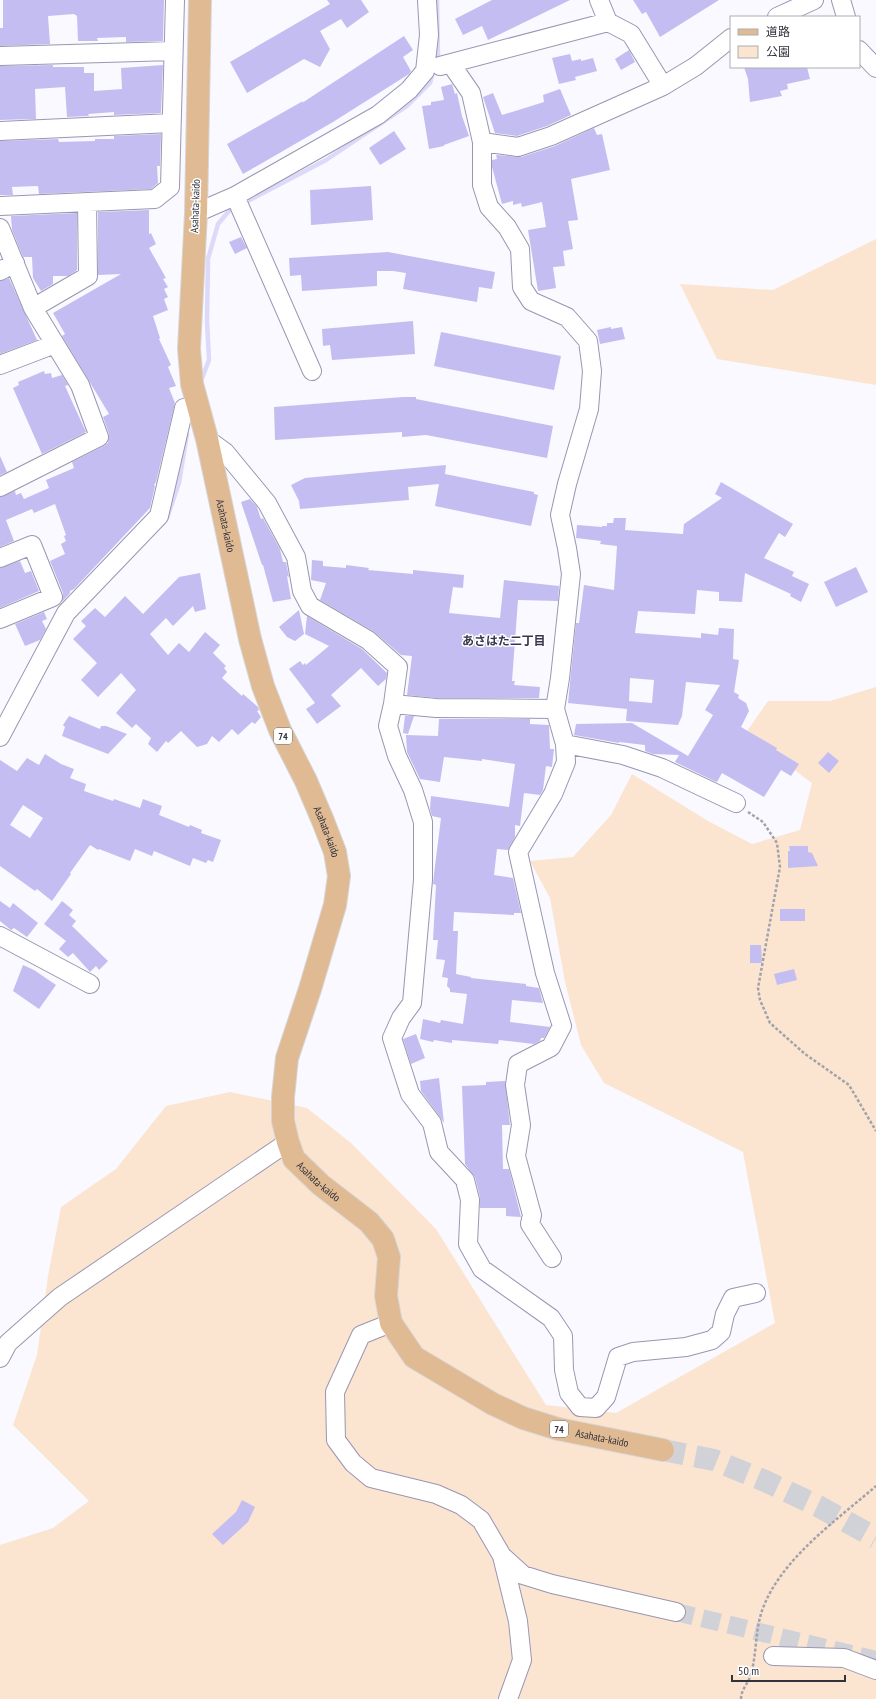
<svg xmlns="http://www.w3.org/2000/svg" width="876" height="1699" font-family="'PT Sans Narrow','Noto Sans JP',sans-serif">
<rect width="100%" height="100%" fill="#f9f9ff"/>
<path fill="#fbe5d0" d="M876,239V385L717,359L680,284L773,290Z
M876,687V1699H0V1545L53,1528L89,1501L13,1425L37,1355L48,1276L61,1207L116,1169L166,1106L230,1092L307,1108L351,1143L436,1229L546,1405L616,1413L775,1323L743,1152L604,1083L581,1045L565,982L550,898L530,861L573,857L611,815L632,774L708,821L752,844L800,830L812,783L745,734L768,701H830Z"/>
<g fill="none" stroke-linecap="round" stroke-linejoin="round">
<path stroke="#dcd9f9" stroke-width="4.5" d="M436,63L438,57L437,0
M242,204L326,160L407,106L430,83L433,72
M201,381L209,360L207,321L208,259L218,224L229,211L235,207
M167,518L179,483L187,434"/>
</g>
<path fill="#c4bdf2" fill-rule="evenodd" d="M3,0H164L163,41L126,42V37L97,38L98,41H78L77,16L74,14L48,16L50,44L0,46V28H3Z
M327,0H361L369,12L347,28L341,19L320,31L330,49L320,67L304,59L247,93L230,62L330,4Z
M492,0H570L488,40L482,26L463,35L455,19Z
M633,0H719L660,37L646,12L642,14Z
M404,36L413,50L403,57L411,71L409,74L333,122L243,174L227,144L303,101L302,103Z
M629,50L635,62L621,70L615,59Z
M570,54L572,61L581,59V61L593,58L597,71L575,77L576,80L559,84L552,58Z
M53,65V67H84V73H94V91L122,89L121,68L163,65L161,113L114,115V112L88,114L89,116L67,117L65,87L35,89L36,119L0,120V66Z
M744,67H807L810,79L787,84L788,89L780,91L782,96L750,102L748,79Z
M452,84L455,94L457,93L462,116L469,136L444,145V146L429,149L422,106L431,105V102L444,100L441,87Z
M560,89L571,115L547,126L517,136L495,133L483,97L493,93L502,115L544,102L543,95Z
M594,128L597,135L602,134L610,170L571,179L578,220L568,221L573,249L563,251L565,266L553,267L556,288L538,291L528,230L546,227L542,202L522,207L521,203L513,205V201L502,204L492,167V160L497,159L496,155L521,157L555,146Z
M394,131L406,149L380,165L369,148Z
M161,134L160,166H157L158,183L151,189L39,194L38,186L12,187L13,195H0V141L58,139L59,142L95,141V139H114V136Z
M371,186L373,220L311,225L310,190Z
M149,210V234L151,233L156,244L149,248L166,278L163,279L168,287L164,289L168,297L164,299L168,310L153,316L160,338L159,339L171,365L168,367L176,386L169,388L175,403L156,482L154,485L155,486L150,508L74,589L70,591V593L62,602L63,593L50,561L65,554L61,544L66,541L64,536L66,535L55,504L34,513L32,509L6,520L14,541L0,547V497L15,491L16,495L21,493L24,499L49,488L46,480L74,468L72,462L104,446L108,443L109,434L103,417L109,414L62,336L65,334L53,313L121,274L98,275V212Z
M77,213V270L68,276H53V284L41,291L33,278L32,257H23L12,230L11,216Z
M241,237L247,248L235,254L229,242Z
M388,252L495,272L492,289L479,287L477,302L403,289L406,273L393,271H377V286L302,291L301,275L290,276L289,258Z
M9,278L37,340L0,354V281Z
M413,321L415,354L332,360L330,345L323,346L322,329Z
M611,327V329L622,327L625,339L600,344L597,330Z
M441,332L561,356L554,390L434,366Z
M44,371L45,374L51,373L52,378L62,375L68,385L65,386L86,432L42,454L13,388L19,385L18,382Z
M403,397H416V399L553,426L547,458L426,435L402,437V432L275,440L274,407Z
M0,456L7,472L0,475Z
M446,465L445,474L534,492V494L538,495L531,526L435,506L439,484L408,487L409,500L300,509L299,501L291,485L305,478Z
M721,482L793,524L785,537L779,533L764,558L794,572L792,576L809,584L801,602L790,596L791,594L745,573L742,602L719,601V592L697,590L695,614L638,611L635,633L701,638V633L718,635L719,628L734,629L733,659L739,660L734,692L739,695L738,698L746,703L749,711L741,727L777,748L776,750L799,764L791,776L781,770L764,797L722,773L717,782L714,781L675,762L679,755L653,754L645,751V745L619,742V743L574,735L576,724L632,723L688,756L713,715L705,710L720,685L686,682L682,716L678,725L626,721L627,709L568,703L576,623H579L584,585L614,590L617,546L600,544L601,541L576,538L577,525L602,527V526H607V523H613L614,518H626L625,530L683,534L684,524L722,498L715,494ZM630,678L654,680L652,703L629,701Z
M250,499L257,507L261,519L263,518L280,549L283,562H286L289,577L287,576L291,599L273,602L263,565H262L241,502Z
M312,560L323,561V566L346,568V565L369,568L368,570L413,574V570L464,575L463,588L453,587L449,613L500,618L504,580L559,586L558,601L518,600L512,681H515L514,685L540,687L539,698H437L407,695L412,656L401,655L373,631L320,600L326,583L311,580Z
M20,561L25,573L31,571L39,591L0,608V568Z
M856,567L868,592L836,607L824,582Z
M200,573L206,609L195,612L193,606L173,626L166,618L150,634L168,655L179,643L189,652L205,632L220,645L213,653L226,666L224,668L227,672L222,678L242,696L243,694L258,707L259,710L257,711L261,717L255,724L252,722L238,735L232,729L219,742L212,736L207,744L197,747L181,731L168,743L166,741L157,752L148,744L151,738L136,724L132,728L116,713L136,690L121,673L98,697L81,680L97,663L73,639L86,626L81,621L95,608L105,617L125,596L143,614L179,577Z
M299,610L304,634L295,641L287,637L279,627Z
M44,612L47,619L42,621L46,629L40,640L25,646L15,624Z
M307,616L362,649L387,673L386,679L378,686L361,668L331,695L341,706L317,724L306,709L315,703L289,669L300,661L303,665L305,663L306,665L329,646L305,634Z
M69,716L100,729L101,726H106L127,734L108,754L62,736L65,727L63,725Z
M405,716H414L408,734L403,733Z
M439,719H530V724L549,725L550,749H554L552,767L546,766L543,790L540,795L524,793L520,826L515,825V837L508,850L497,849L494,875L513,878L521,913H514V915L454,912L453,931H458L456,974L471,977V978L526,984V986L539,988L543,1003L512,1000L510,1022L550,1027L544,1038H541L540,1041L534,1044L499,1040L498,1044L452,1040V1043L434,1040L433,1042L420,1039L423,1019L440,1023L441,1020L463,1024L467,994L450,992V989L447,986L448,978L442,977L445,960L436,959L438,940H433L436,885L433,884L434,874L441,818L432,816L430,809L431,796L509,807L515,764L482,759V761L444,757L440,782L420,779L407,752L406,735L438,736Z
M828,752L839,761L829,773L818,763Z
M45,754L61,764L74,769L70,778L86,784L84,791L113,801L114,799L140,808L143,799L162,806L159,815L189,827L190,825L202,830L201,833L221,840L213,862L208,860L206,863L193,858L190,866L154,851L152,856L135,849L130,861L99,849L98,850L90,845L70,873L71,874L52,901L37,889L35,891L0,866V760L17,771L27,758L39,765ZM23,805L43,818L30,838L10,825Z
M789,846H808V852L812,853L818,866L788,868V851H790Z
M0,901L10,908L13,903L38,923L27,937L14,928L11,930L0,921Z
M62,901L73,910L69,915L76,921L72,926L108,961L99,970L96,966L90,972L73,953L68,957L59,949L66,941L44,924Z
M780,909H805V921H780Z
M750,945H761L762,963H750Z
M23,965L34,970L56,985L39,1009L13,991Z
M794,969L797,980L777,985L774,974Z
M416,1034L425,1058L411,1064L403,1039Z
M439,1078L444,1123L440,1117L421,1091L420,1081Z
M505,1081L510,1125H502L503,1169H509L521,1217L506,1216V1208H480V1197L475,1177L465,1164L462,1086L486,1085V1082Z
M242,1500L255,1507L248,1522L223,1545L212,1534L236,1512Z"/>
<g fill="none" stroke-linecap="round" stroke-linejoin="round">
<path stroke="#d1d1d8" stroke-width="18" stroke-dasharray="18 9" stroke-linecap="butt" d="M676,1612L876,1660"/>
<path stroke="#d1d1d8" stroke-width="22" stroke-dasharray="22 11" stroke-linecap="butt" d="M663,1450L714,1460L765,1481L818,1506L876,1538"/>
<defs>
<path id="minor" d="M841,0L846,17
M777,17L814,0
M608,22L631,34L663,86
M859,50L876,68
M0,56L173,51
M451,64L471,93L482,142V185L489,207L507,227L520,249L522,287L531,301L567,317L588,341L592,371L589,409L567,484L560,515L567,548L571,574L560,678L555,709L565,744L566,762L553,794L518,852L545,973L562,1026L551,1047L518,1064L515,1085L521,1125L516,1156L532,1215L530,1224L552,1258
M440,66L608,22L599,0
M0,131L171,123
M482,142L518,147L551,136L663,86L696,66L731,38
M235,196L312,371
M0,206L155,199L170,187L175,0
M196,213L235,196L378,115L409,90L425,71L429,35L427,0
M0,228L33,308L80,385L99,437L0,487
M0,271L15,263
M33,308L88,276L87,202
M0,365L55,344
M207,439L225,452L267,503L296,557L302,591L310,606L368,640L398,667L393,704L388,726L397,756L413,790L423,822V880L412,1003L401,1018L392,1038L410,1094L432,1123L439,1152L465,1180L470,1200L468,1244L482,1269L551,1318L563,1336L564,1370L569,1393L580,1407L596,1408L606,1397L618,1357L633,1352L686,1347L712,1340L721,1332L725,1314L733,1298L756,1293
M0,558L32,545L53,597L0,619
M393,704L436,708L555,709
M0,737L66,613L159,516L184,408
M565,744L623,755L662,768L736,803
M0,936L90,984
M391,1323L361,1335L335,1392L336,1440L353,1463L371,1478L436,1494L461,1505L481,1520L502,1556L523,1575L552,1584L676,1612
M0,1358L8,1343L60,1297L288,1142
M502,1556L518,1621L522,1660L508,1699
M773,1656L844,1658L876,1670"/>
<g id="major">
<path id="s1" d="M200,0L196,213L189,349L192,384L207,439L250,639L263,686L280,730L306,781L323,821L335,852L339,876L335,905L310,989L287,1058L283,1097V1121L288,1142L294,1159L321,1185L369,1222L383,1239L389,1257L386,1296L391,1323L414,1357L493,1404L523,1418L558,1429L663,1450"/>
</g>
</defs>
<use href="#minor" stroke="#9996b1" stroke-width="20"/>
<use href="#major" stroke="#d6d6d8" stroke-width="24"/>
<path stroke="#a2a2aa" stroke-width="2.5" stroke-dasharray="3 2" stroke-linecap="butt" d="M748,812L763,822L777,843L780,867L758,988L760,1000L770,1023L805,1054L849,1085L876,1131
M741,1699C741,1689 749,1683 751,1674C757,1653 755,1628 763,1608C782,1558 837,1520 876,1486"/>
<use href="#minor" stroke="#fff" stroke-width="18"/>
<use href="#major" stroke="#e0ba92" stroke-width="22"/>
</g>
<g text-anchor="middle" stroke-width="3" stroke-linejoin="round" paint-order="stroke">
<g fill="#fff" stroke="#706f76" stroke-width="1">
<rect x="274" y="728" width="18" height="16" rx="3"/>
<rect x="550" y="1421" width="18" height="16" rx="3"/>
</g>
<g font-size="10" font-weight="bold" fill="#32313c">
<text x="283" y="740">74</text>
<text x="559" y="1433">74</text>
</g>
<g font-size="11" fill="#32313c" stroke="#fff">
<text transform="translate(195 206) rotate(-88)" y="4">Asahata-kaido</text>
<text dy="4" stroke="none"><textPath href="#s1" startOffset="530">Asahata-kaido</textPath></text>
<text dy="4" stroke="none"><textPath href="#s1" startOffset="854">Asahata-kaido</textPath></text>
<text dy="4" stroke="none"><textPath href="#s1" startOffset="1226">Asahata-kaido</textPath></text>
<text dy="4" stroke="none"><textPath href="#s1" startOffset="1646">Asahata-kaido</textPath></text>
</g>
<g font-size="12" font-weight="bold" fill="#38354c" stroke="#fff">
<text x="504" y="645">あさはた二丁目</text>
</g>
</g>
<rect x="730" y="16" width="130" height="52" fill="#ffffff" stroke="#adadb1"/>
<rect x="738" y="29" width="20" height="6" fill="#e0ba92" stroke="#adadb1"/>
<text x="766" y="36" font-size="12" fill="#32313c">道路</text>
<rect x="738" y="46" width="20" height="12" fill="#fbe5d0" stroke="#adadb1"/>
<text x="766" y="56" font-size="12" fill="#32313c">公園</text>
<path d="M732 1675v6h113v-6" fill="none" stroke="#32313c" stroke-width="2"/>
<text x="738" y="1675" font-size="12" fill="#32313c" stroke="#ffffff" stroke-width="3" paint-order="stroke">50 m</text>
</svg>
